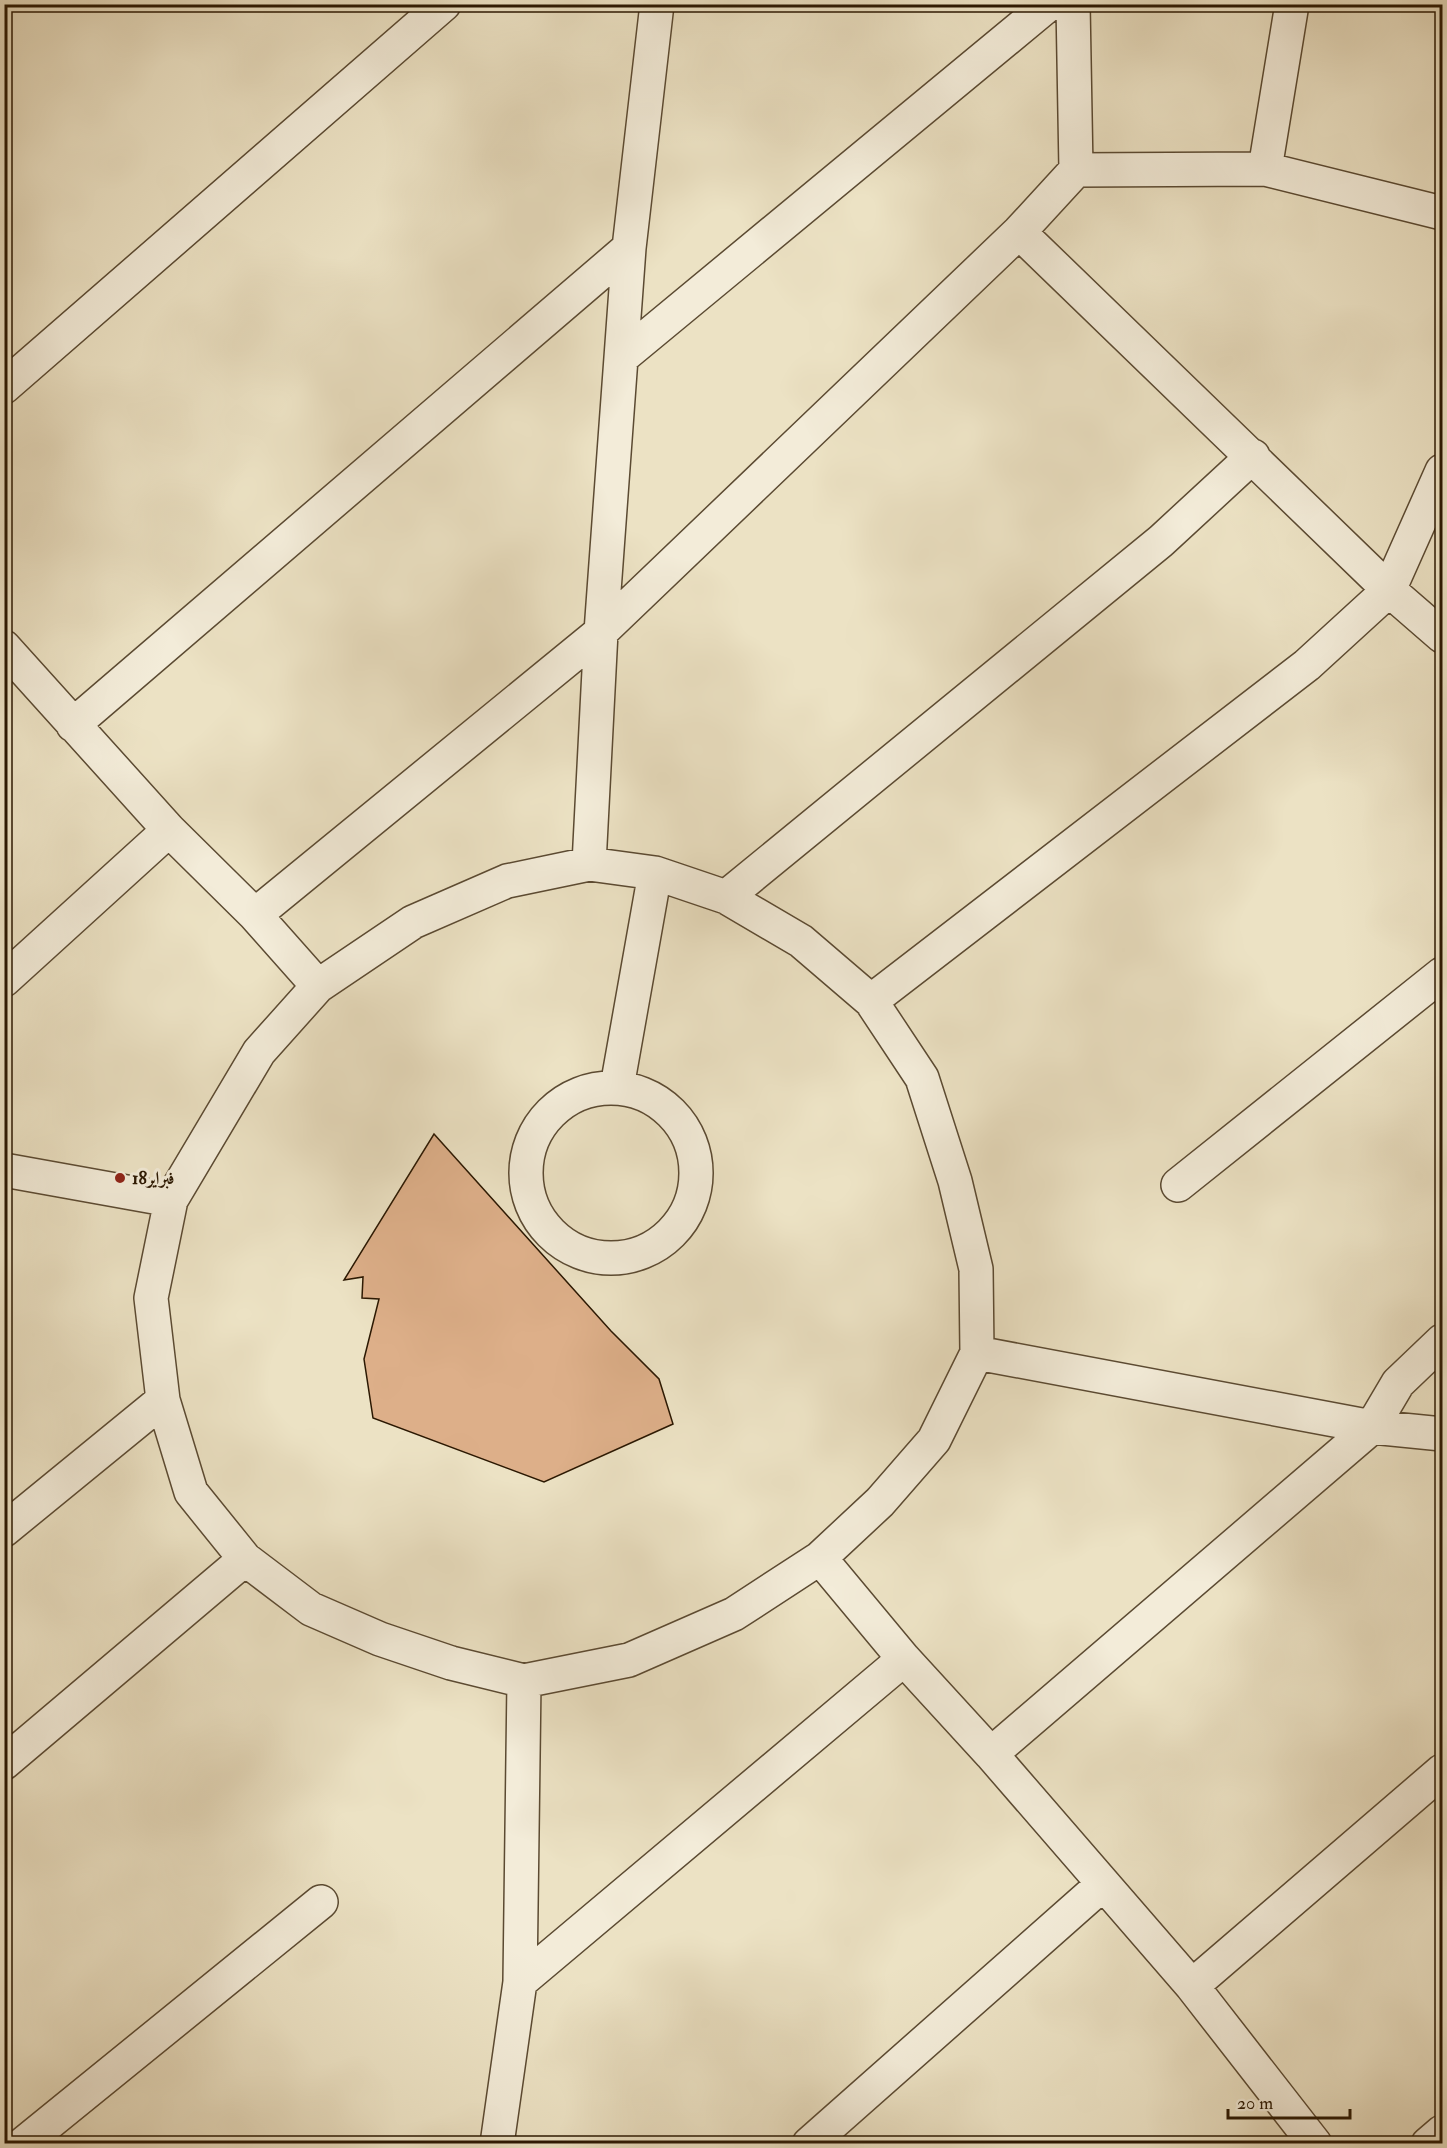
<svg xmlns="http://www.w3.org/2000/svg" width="1447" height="2148" font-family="'IM FELL Double Pica',Amiri,serif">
<rect width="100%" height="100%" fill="#ece2c4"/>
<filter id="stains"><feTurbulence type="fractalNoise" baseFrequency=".00333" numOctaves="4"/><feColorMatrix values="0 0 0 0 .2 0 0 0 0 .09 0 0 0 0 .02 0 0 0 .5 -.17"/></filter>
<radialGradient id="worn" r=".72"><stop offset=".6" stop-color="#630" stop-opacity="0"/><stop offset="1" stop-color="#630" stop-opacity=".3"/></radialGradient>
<path fill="#ddaf89" stroke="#2b1802" stroke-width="1.5" d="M434,1134L611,1331L659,1379L673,1424L544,1482L373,1418L364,1359L379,1299L362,1298L363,1277L344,1280Z"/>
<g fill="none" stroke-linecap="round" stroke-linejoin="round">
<defs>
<path id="minor" d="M1073,4L1076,170
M1265,169L1292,4
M1019,232L1389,590L1442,636
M621,358L1049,4
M4,387L444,4
M4,647L169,830L255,915L318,986
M73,725L629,248
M589,864L655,873L726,897L801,941L871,1001L922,1078L955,1181L976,1269L977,1353L934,1440L880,1502L820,1558L734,1614L629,1660L524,1681L451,1663L380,1639L311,1609L245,1559L191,1492L163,1400L151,1298L171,1200L259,1052L318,986L413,922L507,881Z
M589,864L601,632L629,248L657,4
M726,897L1161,541L1253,456
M255,915L601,632L1019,232L1076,170L1265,169L1442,213
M4,980L169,830
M871,1001L1307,665L1389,590L1442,471
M617,1087L655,873
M526 1173a85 85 0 1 1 170 0a85 85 0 1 1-170 0Z
M4,1170L171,1200
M1178,1185L1442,974
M977,1353L1372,1427L1442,1434
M4,1530L163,1400
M820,1558L904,1659L991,1754L1192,1986L1315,2144
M991,1754L1372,1427L1398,1383L1442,1341
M4,1763L245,1559
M520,1982L904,1659
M1192,1986L1442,1771
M23,2144L321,1902
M497,2144L520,1982L524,1681
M809,2144L1103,1884
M1428,2144L1442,2132"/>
</defs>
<use href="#minor" stroke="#5b4a32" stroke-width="36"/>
<use href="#minor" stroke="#f3ecd9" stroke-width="33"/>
</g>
<circle fill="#8f2418" stroke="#f3ecd9" stroke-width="2" cx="120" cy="1178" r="6"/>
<g text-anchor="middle" stroke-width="6" stroke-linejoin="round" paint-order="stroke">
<g font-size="18" font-weight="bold" fill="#2b1802" stroke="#f3ecd9" text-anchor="start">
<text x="132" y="1184">18فبراير</text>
</g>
</g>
<rect width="1447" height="2148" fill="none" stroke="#ece2c4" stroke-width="24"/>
<rect x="6" y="6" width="1435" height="2136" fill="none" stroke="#2b1802" stroke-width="3"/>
<rect x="12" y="12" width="1423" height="2124" fill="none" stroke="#2b1802" stroke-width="1.5"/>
<path d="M1228 2109v9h122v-9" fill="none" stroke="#2b1802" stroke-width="3"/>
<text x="1237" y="2109" font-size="18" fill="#2b1802" stroke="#f3ecd9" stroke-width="4.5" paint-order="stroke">20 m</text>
<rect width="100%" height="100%" filter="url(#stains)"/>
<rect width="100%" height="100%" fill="url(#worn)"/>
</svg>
